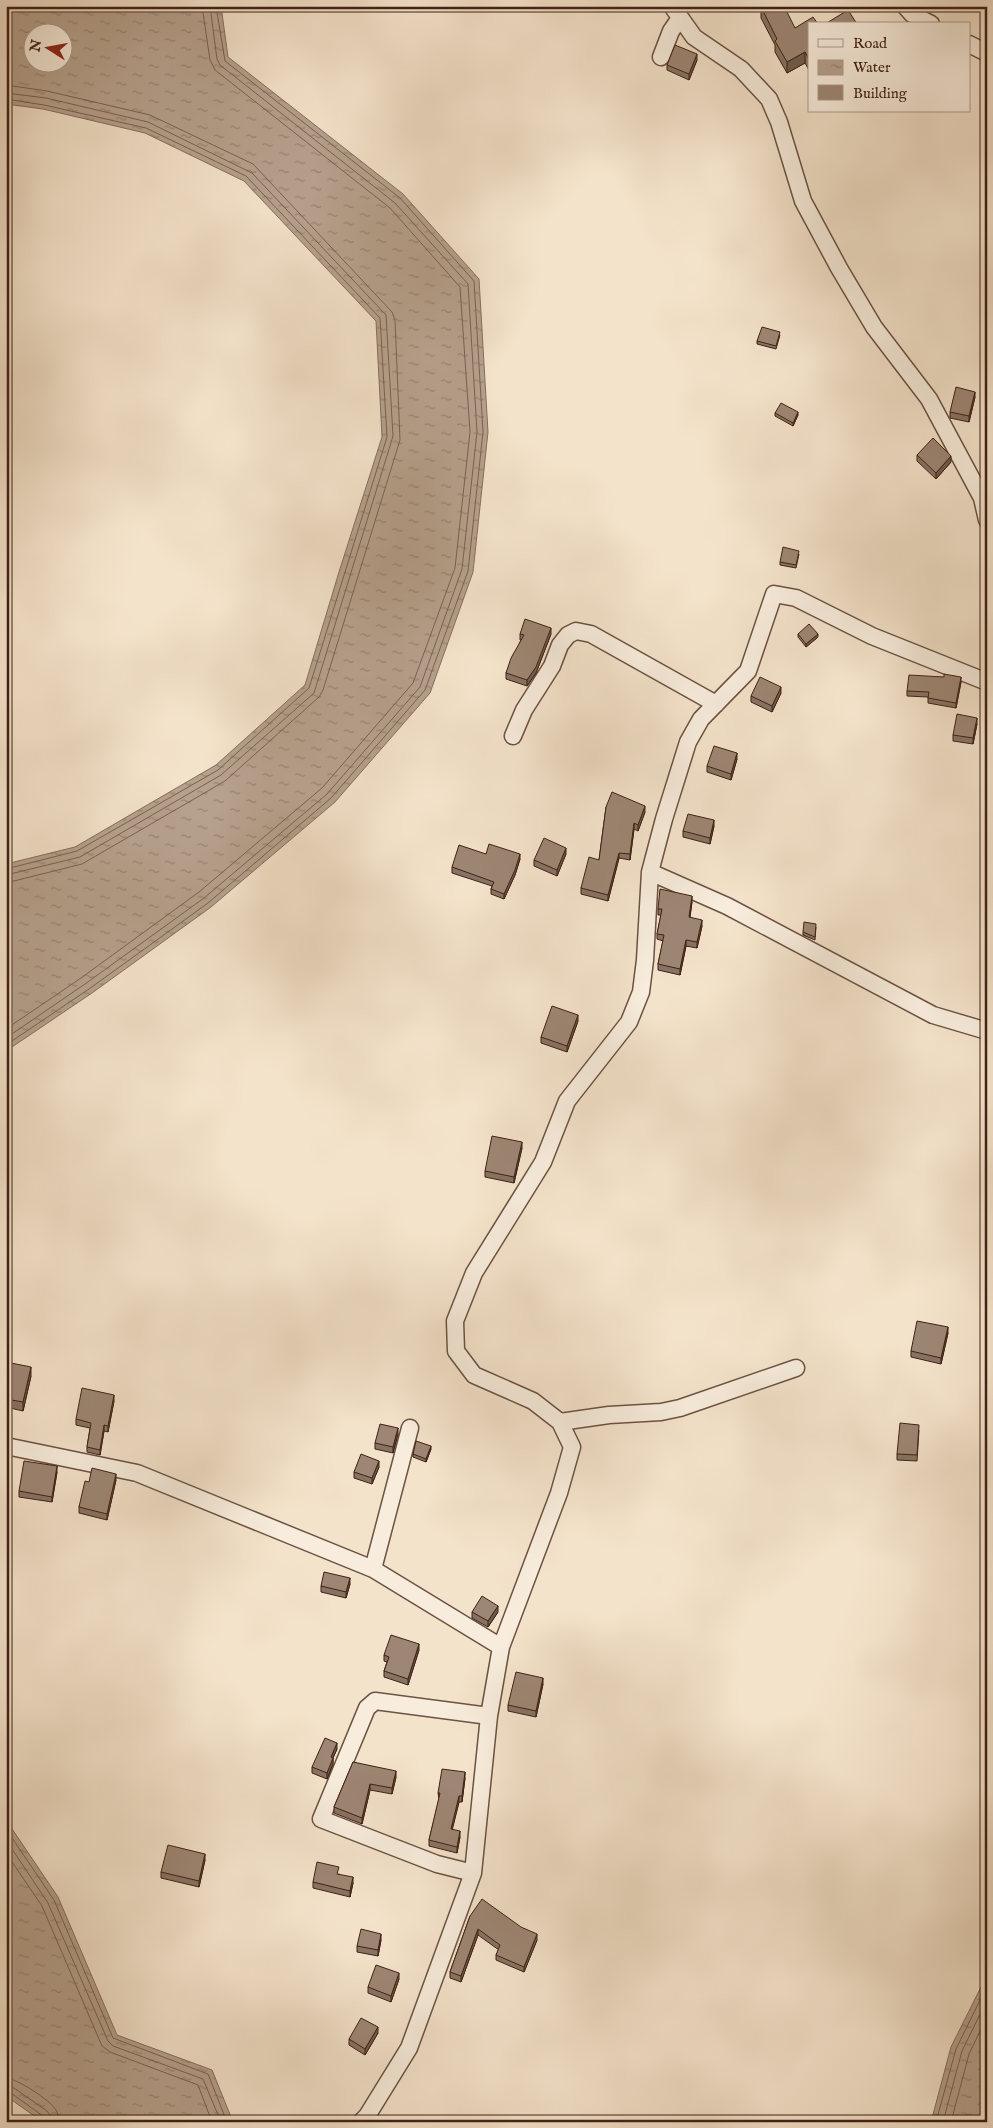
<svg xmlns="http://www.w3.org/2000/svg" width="993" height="2128" font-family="'IM FELL English',serif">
<defs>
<pattern id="water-ripples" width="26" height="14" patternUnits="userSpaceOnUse" patternTransform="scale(1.25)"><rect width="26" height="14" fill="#b6a18d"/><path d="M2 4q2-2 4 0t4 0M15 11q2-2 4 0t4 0" fill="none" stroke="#958372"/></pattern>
</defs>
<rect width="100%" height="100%" fill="#f4e3cb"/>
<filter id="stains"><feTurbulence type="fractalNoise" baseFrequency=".004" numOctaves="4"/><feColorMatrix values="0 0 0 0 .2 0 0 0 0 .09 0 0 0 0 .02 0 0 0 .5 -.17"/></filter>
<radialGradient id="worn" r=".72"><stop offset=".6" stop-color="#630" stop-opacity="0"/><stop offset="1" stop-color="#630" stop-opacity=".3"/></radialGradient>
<path fill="url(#water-ripples)" stroke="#866e5d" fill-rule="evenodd" d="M6,6H221L228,57L403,194L479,279L488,432L473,572L430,693L335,802L211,907L92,993L6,1051V864L75,847L216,765L305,685L339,572L382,437L376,321L244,181L145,133L43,109L6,104ZM32,32H62V62H32Z
M6,1820L58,1897L117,2035L212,2070L233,2122H43L6,2096Z
M987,1975V2122H931L951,2047Z"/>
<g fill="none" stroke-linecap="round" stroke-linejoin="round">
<path stroke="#7a6151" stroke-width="1" d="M6,85L47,91L150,115L253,164L392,312L395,320L400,440L323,690L319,697L225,781L82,864L6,883
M6,93L46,98L148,122L252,173L386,315L393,436L314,693L221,775L80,857L6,875
M6,99L44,105L146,128L246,176L380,318L387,437L309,688L218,770L77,851L6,869
M6,1029L81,978L199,892L322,788L413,683L455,568L470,432L460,287L390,208L215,70L210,60L202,6
M6,1038L85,984L204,898L327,794L420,687L462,569L477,432L468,284L395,203L220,65L217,59L210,6
M6,1045L89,989L208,903L331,798L425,690L468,571L483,432L474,281L400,198L225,61L216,6
M6,1829L54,1900L113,2038L208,2074L227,2122
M6,1840L48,1903L108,2041L113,2046L203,2079L221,2122
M6,1853L42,1906L102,2046L110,2052L198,2085L212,2122
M6,2078C18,2079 50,2100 56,2110C58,2114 59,2118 59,2122
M6,2086L14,2088L47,2111L50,2115L51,2122
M6,2092L11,2093L43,2116L45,2122
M936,2122L956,2049L987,1986
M943,2122L962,2051L987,2000
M951,2122L969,2054L987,2017"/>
<defs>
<path id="minor" d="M672,6L694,37L741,69L769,99L779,122L803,201L839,268L874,327L929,399L982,498L987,520
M905,6L912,14L931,24
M969,44L987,53
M661,57L671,31L680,18
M513,736L524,710L552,666L560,645L568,635L576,631L591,634L716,704
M650,872L727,906L933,1015L987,1031
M560,1422L609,1415L661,1412L680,1408L796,1368
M6,1446L137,1473L373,1569L501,1647
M373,1569L410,1428
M473,1873L437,1864L321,1819L367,1708L375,1701L489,1716
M361,2122L367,2116L409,2048L473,1873L489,1716L501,1647L559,1493L572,1447L560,1422L533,1401L474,1375L456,1351L455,1321L474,1273L543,1162L567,1101L629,1022L641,992L645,960L650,872L664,819L688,742L701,719L748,671L774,594L796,598L872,636L987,682"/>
</defs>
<use href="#minor" stroke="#6c5242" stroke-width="19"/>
<use href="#minor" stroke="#f8eddd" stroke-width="16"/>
</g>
<path fill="#877364" stroke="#3f2115" d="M761,7L795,28L809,24V70L805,63L787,73L775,52V45L761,18Z
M697,60L689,80L667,70V65Z
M780,335L776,349L757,344V341Z
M975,397L969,422L950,418V412Z
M775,413L798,415L793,426L775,416Z
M917,455L951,462L936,479L917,461Z
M799,554L796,568L780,565V562Z
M520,634H551L536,673L527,686L506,679V673L521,640H520Z
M798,634L818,637L806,647L798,637Z
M961,682L956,708L928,703V697L907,696V691Z
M781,693L772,712L751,702V696Z
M977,724L973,744L953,741V735Z
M737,759L731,780L707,772V766Z
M606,807L645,812L638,831L634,829L630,860L619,858L608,901L581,894V888L599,860Z
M714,826L710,844L683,837V831Z
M486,854L520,859L515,875L504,899L491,894V889L492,886L452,873V867Z
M566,854L557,876L534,866V860Z
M692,902L690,917L702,926L697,948L686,946L680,975L658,970V964L663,941L657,939V934L661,915H658V909Z
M816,927L815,940L803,935V932Z
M578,1021L567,1052L541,1043V1037Z
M522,1148L514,1183L485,1177V1171Z
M948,1333L941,1364L911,1357V1351Z
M6,1362L31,1376L23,1411L6,1407Z
M114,1401L108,1432L104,1431L100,1455L87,1452V1447L90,1428L76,1425V1419Z
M919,1430L917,1461L897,1460V1454Z
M398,1434L393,1453L375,1449V1443Z
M431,1449L426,1462L413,1457V1454Z
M379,1467L372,1484L354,1478V1472Z
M57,1472L52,1502L19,1497V1491Z
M116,1480L107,1520L79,1513V1507L89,1482Z
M350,1584L346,1598L321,1592V1586Z
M472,1612H498L488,1627L472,1618Z
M419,1650L408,1685L384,1677V1671L387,1662L384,1661V1655Z
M543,1684L536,1717L508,1711V1705Z
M337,1749L333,1758V1764L327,1779L312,1773V1767Z
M353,1762L396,1777L392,1794L370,1790L362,1824L334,1813V1807Z
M465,1778L462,1802H459L452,1829L460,1837L457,1853L429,1846V1840L439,1799L438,1793Z
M205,1860L199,1887L161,1878V1872Z
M339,1874L353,1883L350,1897L313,1888V1882Z
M470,1916L537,1940L524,1972L496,1960V1955L499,1950L478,1935L461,1982L450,1978V1972Z
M381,1940L378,1956L357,1952V1946Z
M399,1979L391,2002L368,1993V1987Z
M378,2033L365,2055L349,2045V2039Z"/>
<path fill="#6e5e51" stroke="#3f2115" d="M805,52V63L787,73V62Z
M697,54V60L689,80V74Z
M975,392V397L969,422V416Z
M798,412V415L793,426V423Z
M951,456V462L936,479V473Z
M551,628V634L536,673L527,686V680Z
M818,634V637L806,647V644Z
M961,677V682L956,708V703Z
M781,687V693L772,712V706Z
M977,718V724L973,744V738Z
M737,753V759L731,780V774Z
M645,806V812L638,831V825Z
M714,820V826L710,844V838Z
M634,823V829L630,860V854Z
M566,848V854L557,876V870Z
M619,853V858L608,901V895Z
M520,854V859L515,875L504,899V894Z
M692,896V902L689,923V917Z
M702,920V926L697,948V942Z
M686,940V946L680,975V969Z
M578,1015V1021L567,1052V1046Z
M522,1142V1148L514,1183V1177Z
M948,1327V1333L941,1364V1358Z
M31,1367V1376L23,1411V1402Z
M114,1395V1401L108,1432V1426Z
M104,1425V1431L100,1455V1450Z
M398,1428V1434L393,1453V1447Z
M431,1446V1449L426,1462V1459Z
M379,1461V1467L372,1484V1478Z
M57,1466V1472L52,1502V1497Z
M116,1474V1480L107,1520V1514Z
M350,1578V1584L346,1598V1592Z
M498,1606V1612L488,1627V1621Z
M419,1644V1650L408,1685V1679Z
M543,1678V1684L536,1717V1711Z
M337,1743V1749L333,1758V1764L327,1779V1773L331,1757Z
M396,1771V1777L392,1794V1788Z
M465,1772V1778L462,1802V1796Z
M370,1784V1790L362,1824V1818Z
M459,1796V1802L451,1835V1829Z
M460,1831V1837L457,1853V1847Z
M205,1854V1860L199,1887V1881Z
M353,1877V1883L350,1897V1891Z
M478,1929V1935L461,1982V1976Z
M381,1934V1940L378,1956V1950Z
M537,1934V1940L524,1972V1967Z
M399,1973V1979L391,2002V1996Z
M378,2027V2033L365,2055V2049Z"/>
<path fill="#9d8674" stroke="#3f2115" d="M762,6H784L795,28L813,17L818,24H809V59L805,52L787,62L775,41L777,39L761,7Z
M848,10L857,24H825Z
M675,45L697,54L689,74L667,65Z
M762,327L780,332L776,346L757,341Z
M956,387L975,392L969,416L950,412Z
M781,403L798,412L793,423L775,413Z
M933,438L951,456L936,473L917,455Z
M783,547L799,551L796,565L780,562Z
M525,619L551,628L536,667L527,680L506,673L511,658L524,635L520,634Z
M809,624L818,634L806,644L798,634Z
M944,674L961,677L956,703L928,698L929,692L907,691L909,675L944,677Z
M760,677L781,687L772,706L751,696Z
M957,714L977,718L973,738L953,735Z
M714,746L737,753L731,774L707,766Z
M612,792L645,806L638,825L634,823L630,854L619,853L608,895L581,888L589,857L599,860L606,807Z
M688,814L714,820L710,838L683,831Z
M544,838L566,848L557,870L534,860Z
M489,844L520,854L515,870L504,894L491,889L494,882L452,867L459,845L486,854Z
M660,889L692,896L689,917L702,920L697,942L686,940L680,969L658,964L664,935L657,934L662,909H658Z
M804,922L816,924L815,937L803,932Z
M552,1006L578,1015L567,1046L541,1037Z
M492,1136L522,1142L514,1177L485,1171Z
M917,1321L948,1327L941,1358L911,1351Z
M6,1362L31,1367L23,1402L6,1399Z
M82,1388L114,1395L108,1426L104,1425L100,1450L87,1447L91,1423L76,1419Z
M900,1423L919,1425L917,1455L897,1454Z
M380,1424L398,1428L393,1447L375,1443Z
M416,1441L431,1446L426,1459L413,1454Z
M361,1454L379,1461L372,1478L354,1472Z
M24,1461L57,1466L52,1497L19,1491Z
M92,1468L116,1474L107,1514L79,1507L85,1481L89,1482Z
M324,1572L350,1578L346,1592L321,1586Z
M482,1596L498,1606L488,1621L472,1612Z
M391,1635L419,1644L408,1679L384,1671L389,1657L384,1655Z
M516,1672L543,1678L536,1711L508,1705Z
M325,1738L337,1743L331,1757L333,1758L327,1773L312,1767Z
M353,1762L396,1771L392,1788L370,1784L362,1818L334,1807Z
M442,1769L465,1772L462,1796H459L451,1829L460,1831L457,1847L429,1840L440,1793H438Z
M168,1845L205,1854L199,1881L161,1872Z
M317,1862L339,1867L337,1874L353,1877L350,1891L313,1882Z
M482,1899L521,1927L537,1934L524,1967L496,1955L500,1945L478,1929L461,1976L450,1972L470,1916Z
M361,1929L381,1934L378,1950L357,1946Z
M376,1965L399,1973L391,1996L368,1987Z
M361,2018L378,2027L365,2049L349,2039Z"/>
<rect width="993" height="2128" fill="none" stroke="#f4e3cb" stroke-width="25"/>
<rect x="8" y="8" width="978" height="2113" fill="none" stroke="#3f2115" stroke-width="2.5"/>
<rect x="12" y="12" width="968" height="2103" fill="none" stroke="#3f2115"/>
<rect x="808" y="22" width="162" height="90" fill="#f8eddd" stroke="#ae9b8d"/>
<rect x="818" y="39" width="25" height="8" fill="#f8eddd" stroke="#ae9b8d"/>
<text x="853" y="48" font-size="15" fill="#3f2115">Road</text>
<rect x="818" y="60" width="25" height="15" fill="url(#water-ripples)" stroke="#ae9b8d"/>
<text x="853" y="72" font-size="15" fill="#3f2115">Water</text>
<rect x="818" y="85" width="25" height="15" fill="#9d8674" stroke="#ae9b8d"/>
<text x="853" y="98" font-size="15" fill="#3f2115">Building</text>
<g transform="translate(48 48) rotate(281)"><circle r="24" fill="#f8eddd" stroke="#ae9b8d"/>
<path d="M0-4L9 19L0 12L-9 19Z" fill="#8f2418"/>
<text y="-8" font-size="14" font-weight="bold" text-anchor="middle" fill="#3f2115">N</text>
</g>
<rect width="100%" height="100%" filter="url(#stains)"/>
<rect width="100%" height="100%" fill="url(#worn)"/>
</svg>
